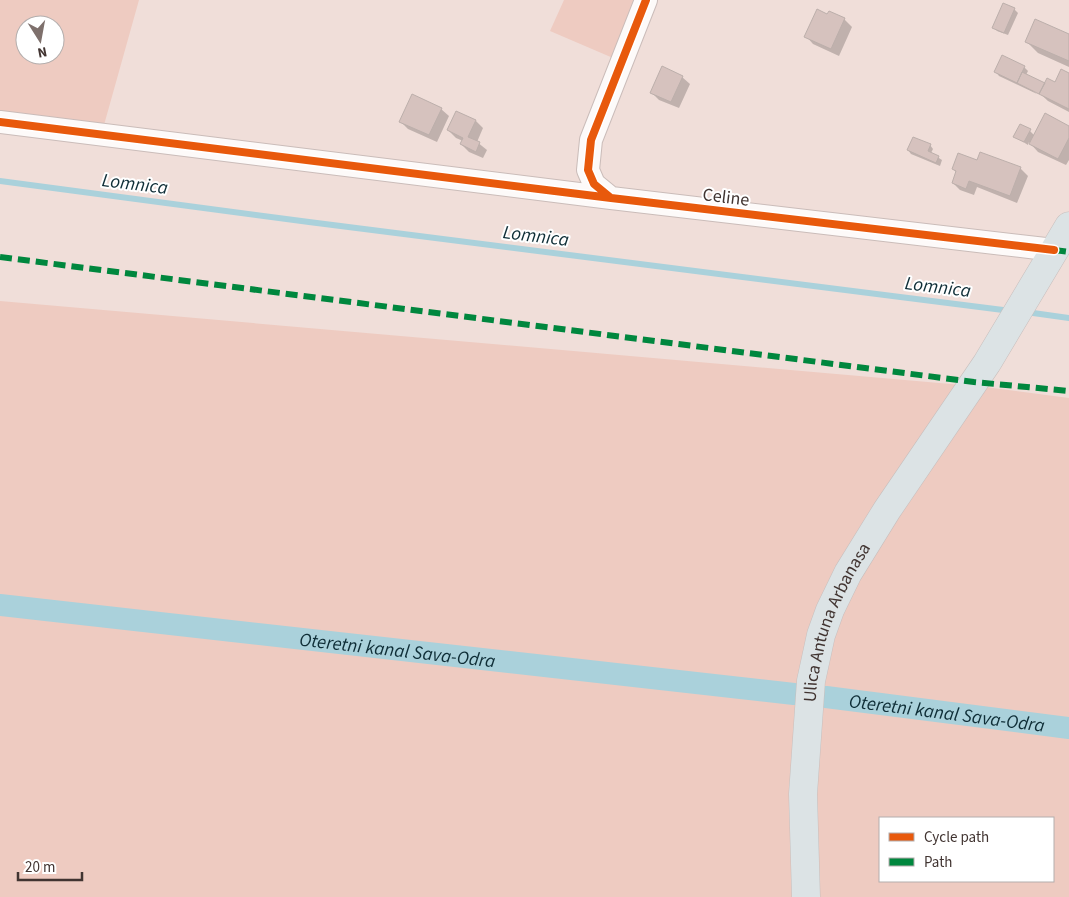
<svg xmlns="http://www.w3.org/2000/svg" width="1069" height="897" font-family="'Source Sans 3',sans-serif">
<rect width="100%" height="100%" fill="#f0ded9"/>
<path fill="#eecbc1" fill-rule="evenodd" d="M0,0H139L104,125L0,112ZM25,25H55V55H25Z
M564,0H636L613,58L550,31Z
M0,301L985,387L1069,398V897H0ZM880,818H1053V881H880Z"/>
<path fill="#0003" d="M1014,9L1018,13L1008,35L997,31L994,27Z
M830,12L844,19L852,27L839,56L813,44L806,36L828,16Z
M1069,35V67L1038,53L1027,42Z
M1024,67L1028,71L1026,75L1045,84L1056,83L1069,74V112L1048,101L1035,89L1033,91L1037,94L999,76L996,72Z
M682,77L690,84L679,108L659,100L651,92Z
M441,109L449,116L437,142L408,129L401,122Z
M476,121L483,128L477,142L487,150L483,158L469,152L461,144L463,141L456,138L448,130Z
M1069,127V160L1066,165L1038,152L1029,142L1028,145L1015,137L1030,131L1035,136Z
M930,145L933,149L931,153L942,160L940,166L911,154L908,150Z
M1020,168L1028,176L1017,203L977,187L974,195L960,190L953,183L957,173L953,169Z"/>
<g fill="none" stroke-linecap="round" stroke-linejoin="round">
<path stroke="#aad1db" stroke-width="6" d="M0,181L309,222L1011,311
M1026,312L1069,318"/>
<g stroke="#aad1db" stroke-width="22">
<path id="s1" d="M0,605L794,694"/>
<path id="s2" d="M826,697L1069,728"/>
</g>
</g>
<path fill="#d6c2be" stroke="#bcafab" d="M1003,3L1015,8L1004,33L992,28Z
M817,9L827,14L829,11L845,18L831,49L804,37Z
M1035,19L1069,34V61L1025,42Z
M1002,55L1025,66L1017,83L994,72Z
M662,66L683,76L671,102L650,93Z
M1061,69L1069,73V109L1039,94L1047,78L1055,82Z
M1022,72L1045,83L1039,94L1017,83Z
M412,94L442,108L429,135L399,122Z
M456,111L476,120L468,137L480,142L476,152L460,144L463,138L447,130Z
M1045,113L1069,126V138L1058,159L1029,144Z
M1020,124L1031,129L1024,142L1013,137Z
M913,137L931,144L928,151L939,156L936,163L907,150Z
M980,152L1021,167L1010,196L969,181L966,189L952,183L956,171L952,169L958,153L977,160Z"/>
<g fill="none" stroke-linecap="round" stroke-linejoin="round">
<defs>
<path id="minor" d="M646,0L591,140L588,170L594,184L611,198L1054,250
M0,122L611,198"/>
<g id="major">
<path id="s3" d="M806,897L803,794L811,681L821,635L830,610L848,573L887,510L987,363L1069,226"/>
</g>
</defs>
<use href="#minor" stroke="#cabcb9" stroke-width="24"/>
<use href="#major" stroke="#c8bfbd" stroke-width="29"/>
<use href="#minor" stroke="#fdfaf9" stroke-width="22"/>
<use href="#major" stroke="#dce3e5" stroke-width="28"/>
<path stroke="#00873e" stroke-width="6" stroke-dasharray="12 6" stroke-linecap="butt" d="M1054,250L1069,252
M0,257L974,382L1069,391"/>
<defs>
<path id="cycleway" d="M646,0L591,140L588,170L594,184L611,198L1054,250
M0,122L611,198"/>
</defs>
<use href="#cycleway" stroke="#fff" stroke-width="11"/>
<use href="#cycleway" stroke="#e8590c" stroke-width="8"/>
</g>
<g text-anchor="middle" stroke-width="4" stroke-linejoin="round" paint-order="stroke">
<g font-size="18" fill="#413431" stroke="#fff">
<text transform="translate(726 197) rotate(7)" y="6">Celine</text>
<text dy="6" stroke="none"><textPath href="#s3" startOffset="280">Ulica Antuna Arbanasa</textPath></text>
</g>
<g font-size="19" font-style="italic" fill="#0f2e37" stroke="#fff">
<text transform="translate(135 183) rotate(7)" y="7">Lomnica</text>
<text transform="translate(536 235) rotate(7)" y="7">Lomnica</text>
<text transform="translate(938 286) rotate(7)" y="7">Lomnica</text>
<text dy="7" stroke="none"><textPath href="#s1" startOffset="400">Oteretni kanal Sava-Odra</textPath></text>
<text dy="7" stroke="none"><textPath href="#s2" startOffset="122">Oteretni kanal Sava-Odra</textPath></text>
</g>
</g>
<rect x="879" y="817" width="175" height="65" fill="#ffffff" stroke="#b3aead"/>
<rect x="889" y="833" width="25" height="8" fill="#e8590c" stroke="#b3aead"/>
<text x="924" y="842" font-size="15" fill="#413431">Cycle path</text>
<rect x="889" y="858" width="25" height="8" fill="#00873e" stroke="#b3aead"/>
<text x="924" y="867" font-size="15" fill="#413431">Path</text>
<g transform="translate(40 40) rotate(169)"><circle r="24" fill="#ffffff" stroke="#b3aead"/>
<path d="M0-4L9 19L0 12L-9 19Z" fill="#7e706c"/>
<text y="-8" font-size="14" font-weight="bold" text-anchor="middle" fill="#413431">N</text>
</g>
<path d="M18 872v8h64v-8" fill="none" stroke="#413431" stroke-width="2.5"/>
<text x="25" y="872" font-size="15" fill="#413431" stroke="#ffffff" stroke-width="4" paint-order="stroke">20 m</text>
</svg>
